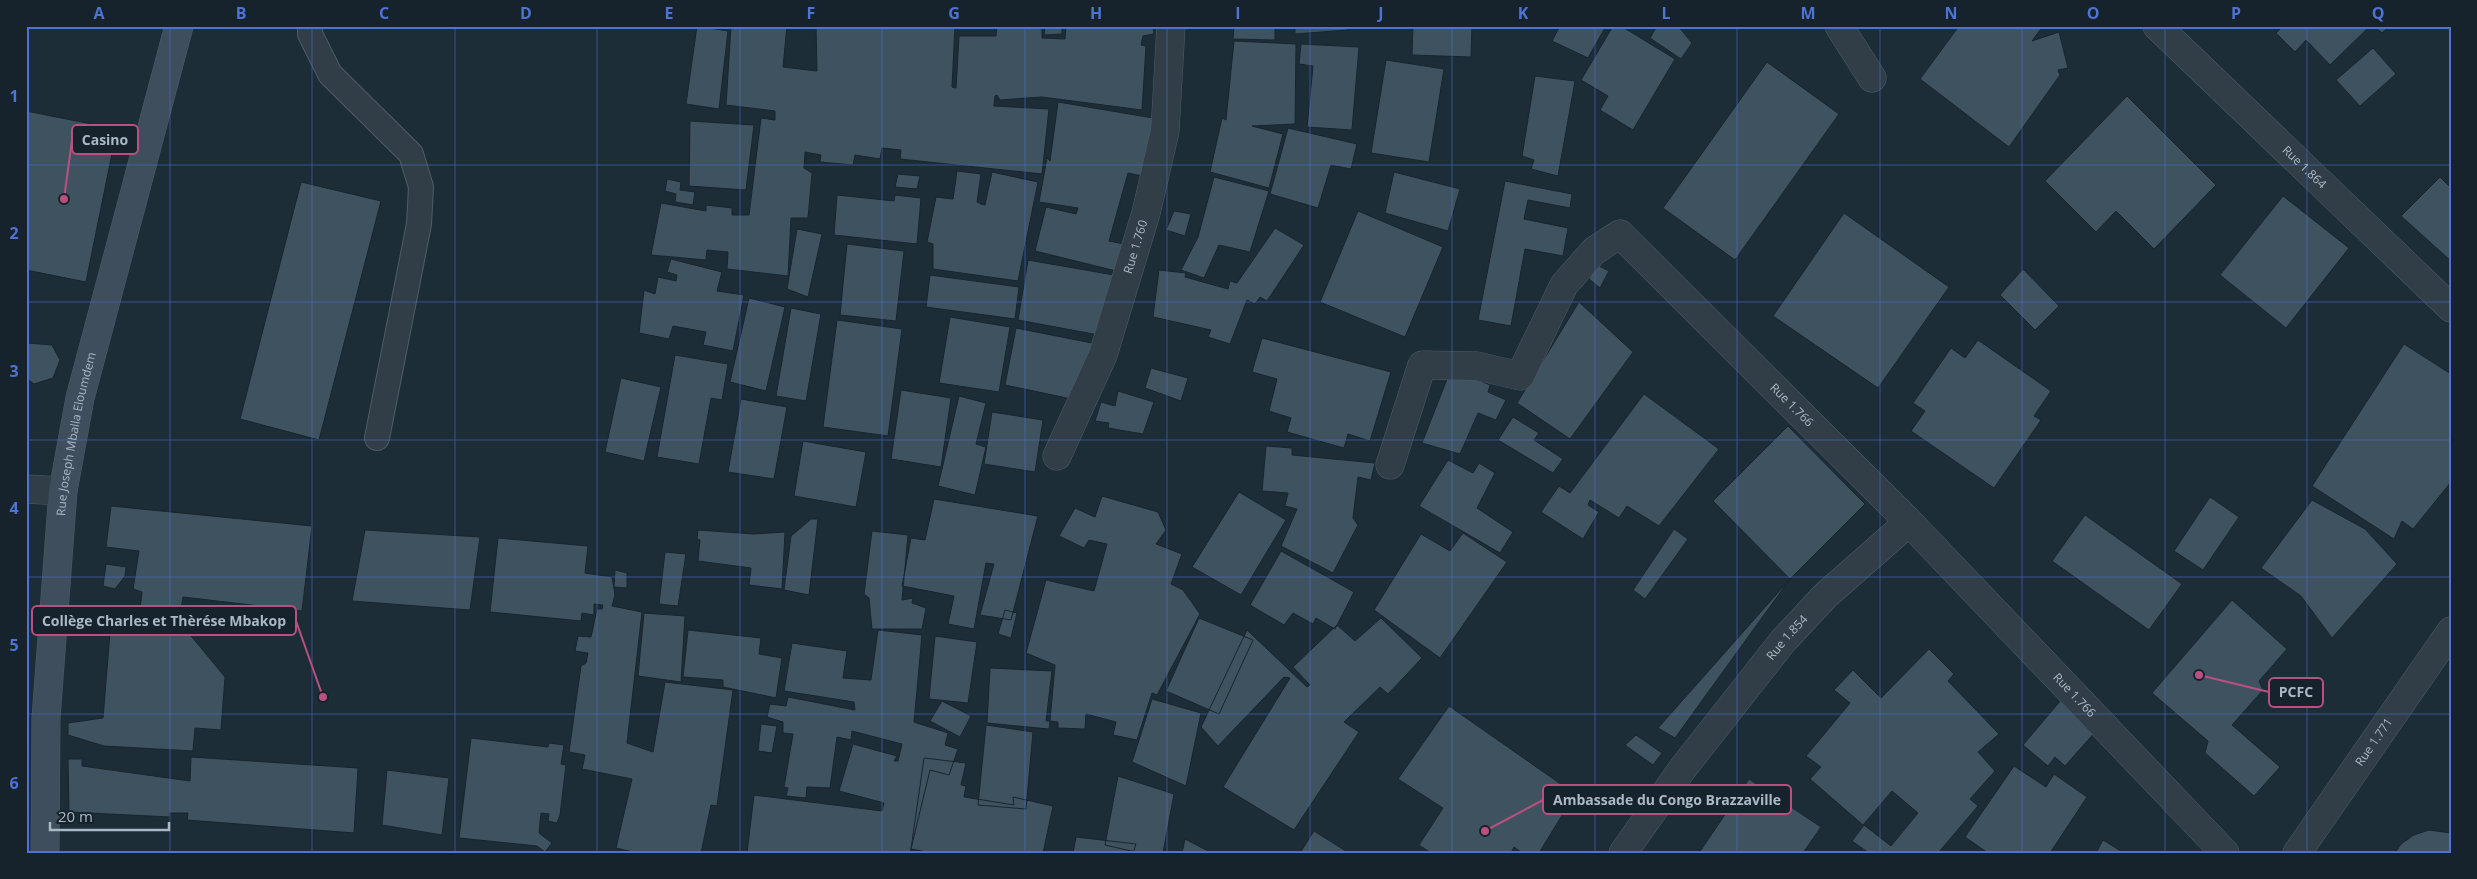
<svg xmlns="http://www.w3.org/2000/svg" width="2477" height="879" font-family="'Open Sans',sans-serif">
<rect width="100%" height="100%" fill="#1d2d38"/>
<path fill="#3f5260" stroke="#18252e" d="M697,26L728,31L719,109L686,104Z
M731,26H787L783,67L817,71L816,26H955L952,87L956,88L959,36H996L997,26H1042V38L1065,39L1066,26H1153L1154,34L1143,36L1141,45L1146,46L1142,110L1042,97L1000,100L997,95L995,96L994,106L1049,109L1042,174L900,159L901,150L882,148L880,159L855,155L853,165L820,162L821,155L805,152L804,168L812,173L808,218H791L788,276L727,269L728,252L707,250L706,260L651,255L661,203L706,211V205L732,208V215H749L761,118L775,120V111L726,105Z
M979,26H993V28L979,29Z
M1045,26H1062V34L1044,35Z
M1234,26H1287V28L1275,26V40L1233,39Z
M1295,26H1348V30L1295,34Z
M1413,26H1472L1471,57L1412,55Z
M1560,26H1606L1588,58L1552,41Z
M1613,26H1621L1675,59L1633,130L1600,110L1608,96L1581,80Z
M1657,26H1678L1692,43L1681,59L1650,38Z
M1959,26H2043L2032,41L2059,32L2068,68L2058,70L2060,75L2009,147L1920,79Z
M2283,26H2370L2330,65L2306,40L2295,52L2276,33Z
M2374,26H2389L2382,33Z
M1234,41L1296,44L1295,124L1252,126L1283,134L1269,188L1210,172L1222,118L1226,120Z
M1301,44L1359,47L1352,130L1307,127L1313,66L1299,64Z
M2373,48L2396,74L2360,106L2336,80Z
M1386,60L1444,69L1429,162L1371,153Z
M1767,62L1839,114L1735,260L1663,208Z
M1535,76L1575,81L1558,176L1531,169L1534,160L1522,156Z
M2127,96L2216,185L2154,249L2116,211L2096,232L2045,181Z
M1058,102L1159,119L1147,177L1128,173L1109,241L1124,244L1116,271L1035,251L1046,207L1076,214L1078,208L1039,202L1047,158L1050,161Z
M26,111L117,129L86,282L26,270Z
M690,121L754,125L746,190L689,186Z
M1288,128L1357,144L1351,169L1331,165L1318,208L1270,194Z
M957,171L981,174L977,202L981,204L985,205L992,172L1038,182L1018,281L933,269V244L927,242L936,197L953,199Z
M1394,172L1460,189L1448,231L1385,213Z
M898,174L920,176L917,189L895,187Z
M1214,177L1269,191L1250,252L1219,245L1204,278L1181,270L1198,237Z
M2440,177L2451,188V261L2401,216Z
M667,179L681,182L680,190L695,192L693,205L675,202L676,194L665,191Z
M1505,181L1572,194L1570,208L1528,200L1524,219L1568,228L1563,256L1525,249L1511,326L1478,320Z
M301,182L381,201L319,440L240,419Z
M837,195L894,201L895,195L921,198L917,244L834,235Z
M2283,196L2349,248L2286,328L2220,275Z
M1174,211L1191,214L1185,236L1166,230Z
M1358,211L1443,247L1405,337L1320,302Z
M1844,213L1949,287L1878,388L1773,316Z
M1275,228L1304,245L1267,301L1260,297L1255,304L1247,300L1230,344L1208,337L1211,330L1153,317L1159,270L1186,273L1185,277L1228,289L1230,281L1237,283Z
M797,229L822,234L808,297L787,289Z
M847,244L904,251L896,321L840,315Z
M671,259L722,272L717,291L744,295L733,351L703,345L706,332L673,326L669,339L639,333L644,290L655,294L658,277L676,281L677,275L667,272Z
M1028,260L1114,275L1104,336L1018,320Z
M1597,265L1609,271L1600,288L1589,279Z
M2023,269L2059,306L2035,330L2000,295Z
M930,275L1019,287L1015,319L926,307Z
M749,298L785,307L766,391L730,382Z
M1579,302L1633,352L1570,439L1517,403Z
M791,308L821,314L806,401L776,396Z
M950,317L1010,327L999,392L939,383Z
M837,320L902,329L888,436L823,427Z
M1016,328L1092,343L1081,401L1005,385Z
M1262,338L1391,372L1370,441L1348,434L1344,448L1287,432L1291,418L1269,411L1277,379L1252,372Z
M1978,340L2051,391L2034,416L2041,420L1994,488L1911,431L1925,411L1913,403L1951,348L1965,358Z
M28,343L52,345L60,360L53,378L34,384L26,378V345Z
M2404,344L2451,374V482L2413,529L2402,521L2394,539L2312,486Z
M675,355L728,364L722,400L711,398L699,464L657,457Z
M1151,368L1188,378L1181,401L1145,388Z
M1451,369L1490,385L1488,392L1506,400L1496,420L1478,413L1460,454L1422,443Z
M621,378L661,387L644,461L605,452Z
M901,390L951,398L941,467L891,459Z
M1118,391L1154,402L1143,434L1108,428L1109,423L1095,421L1101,402L1115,406Z
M1644,394L1719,449L1659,526L1627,506L1619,518L1590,500L1588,505L1599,512L1583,539L1541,512L1559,486L1570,493Z
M959,396L986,403L976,444L986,447L975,495L938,486Z
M741,399L787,407L774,479L728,472Z
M992,412L1043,420L1035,472L984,464Z
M1513,417L1539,433L1534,440L1563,459L1553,473L1498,440Z
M1788,426L1865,504L1790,579L1713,501Z
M803,441L866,452L856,507L794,496Z
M1266,446L1292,448V455L1375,463L1371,480L1358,477L1353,518L1358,525L1333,573L1281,546L1297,509L1285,506L1288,493L1262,491Z
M1448,460L1473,473L1479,463L1495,473L1477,508L1513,532L1500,553L1419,506Z
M1239,492L1286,520L1241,595L1192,567Z
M1102,496L1158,512L1166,530L1156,544L1182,554L1171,584L1183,590L1200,614L1157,695L1152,693L1137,740L1113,735L1116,722L1086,714L1085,729L1058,728V722L1050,721L1055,665L1026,653L1046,580L1094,591L1107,544L1089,540L1084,548L1059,536L1075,508L1095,517Z
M2210,497L2239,517L2203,570L2174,551Z
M934,499L1038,516L1011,620L980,615L994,564L986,563L974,629L948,624L954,596L902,586L911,538L925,540Z
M2312,500L2365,529L2397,564L2332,638L2301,596L2261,568Z
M111,506L312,526L302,611L183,597L181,609L189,610L187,631L225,677L221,730L195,728L193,751L104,746L68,735V723L103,718L112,608L140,609L142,592L133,589L139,551L106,547Z
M2085,515L2182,584L2149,630L2052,561Z
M811,519H818L809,595L784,590L791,536Z
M1674,529L1688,539L1645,599L1633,590Z
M365,530L480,537L470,610L352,601Z
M698,530L754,534L785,532L782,589L749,585L751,568L698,561L700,540L697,539Z
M872,531L908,535L902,600L913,598L912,603L926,608L922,629H872L869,598L864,594Z
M1463,533L1507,562L1440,658L1374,610L1421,534L1450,551Z
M498,538L588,546L585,573L612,577L615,595L612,606L642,612L627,743L653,752L665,682L733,690L717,806L711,805L701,853H637L616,848L632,779L582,769L585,755L569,752L581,666L586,663L588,653L575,651L578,636L591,637L597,609H602L603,605L594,604V615L582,613L581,621L490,612Z
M1281,551L1354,592L1335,629L1316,618L1313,624L1293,613L1284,625L1250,605Z
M665,552L686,554L678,606L659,604Z
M106,564L126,567L125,576L115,589L103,586Z
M615,570L627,573V588L614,587Z
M1790,579L1675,738L1658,728Z
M2232,600L2287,649L2259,681L2263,690L2232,725L2280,767L2254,796L2205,753L2208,741L2152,693Z
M1005,610L1017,613L1011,638L998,634Z
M644,613L685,616L681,682L638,676Z
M1199,618L1253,640L1219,714L1166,691Z
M1381,618L1422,658L1388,694L1380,687L1344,722L1359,732L1294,830L1223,787L1290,678L1284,677L1218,746L1201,727L1247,630L1307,687L1310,685L1293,667L1337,625L1355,641Z
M688,630L761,638L759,654L782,658L776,698L723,687V680L683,677Z
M878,630L922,635L914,722L948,733L945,745L958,749L949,775L930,770L910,853H747L754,795L882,811L884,803L839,791L853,744L897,756L894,761H898L902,744L852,731L851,740L837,737L830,788L807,787L806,798L786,796L788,788L784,787L793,734L783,733V722L767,717L770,704L786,706L788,697L855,710L854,702L784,691L792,643L847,651L843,678L871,680Z
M935,636L977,642L968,703L929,699Z
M1929,649L1954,674L1948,681L1999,734L1978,752L1995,771L1970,799L1978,806L1938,853H1895L1893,851L1891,853H1869L1852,841L1864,825L1891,846L1918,813L1892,791L1863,825L1810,779L1821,767L1806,756L1850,703L1834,690L1853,670L1881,698Z
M990,668L1052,671L1046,721H1050L1049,729L987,723Z
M1152,699L1201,713L1186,786L1132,762Z
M2061,700L2097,730L2065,766L2055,757L2048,766L2023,745Z
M942,701L971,716L960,737L930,721Z
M1449,706L1575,794L1539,853H1522L1514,847L1511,853H1431L1419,845L1443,808L1398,779Z
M761,724L777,726L772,753L758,751Z
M986,725L1033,732L1026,809L978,805Z
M1636,735L1662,753L1653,765L1625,745Z
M471,738L548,747L549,743L564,745L561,764L566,765L560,815L557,823L548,821L549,814L541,813L539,833L552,843L545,852L537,846L459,838Z
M191,757L358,768L354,833L187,820L188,813H170V817L69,812L68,759H82V766L190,781Z
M924,758L966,763L961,785L966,786L964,797L1014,805L1013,797L1053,806L1043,853H932L911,849Z
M2014,766L2046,787L2054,774L2087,797L2050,853H1988L1965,837Z
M387,770L449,778L442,835L382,825Z
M1118,776L1174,794L1163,853H1140L1105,845Z
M1749,779L1821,827L1803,853H1699Z
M2429,830L2451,833V853H2395L2401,844L2414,835Z
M1314,831L1349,853H1300Z
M1076,837L1136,844L1133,853H1073Z
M1185,839L1212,853H1182Z
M2103,840L2124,853H2096Z"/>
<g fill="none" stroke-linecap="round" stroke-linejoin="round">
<defs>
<path id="service" d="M310,26V34L330,74L411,154L421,187L419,224L377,438"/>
<g id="minor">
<path d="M1839,26L1872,78"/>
<path id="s1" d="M2157,26L2451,308"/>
<path id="s2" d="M1057,456L1103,355L1146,213L1165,131L1171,26"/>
<path id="s3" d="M1390,465L1422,365L1477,366L1520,376L1564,285L1594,251L1620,234L1909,522L2225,853"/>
<path id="s4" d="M1623,853L1683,768L1783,641L1826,595L1909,522"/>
</g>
<g id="tertiary">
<path d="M26,489L63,491"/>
<path id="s5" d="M2297,853L2451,631"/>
</g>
<g id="secondary">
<path id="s6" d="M45,853L46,718L63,491L80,398L179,26"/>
</g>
</defs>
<use href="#service" stroke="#4e5c66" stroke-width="26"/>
<use href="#minor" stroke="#4e5c66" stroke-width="29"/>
<use href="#tertiary" stroke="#4e5c66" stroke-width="29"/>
<use href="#secondary" stroke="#4e5c66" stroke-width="29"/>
<use href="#service" stroke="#313e48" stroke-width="24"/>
<use href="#minor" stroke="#313e48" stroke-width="28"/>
<use href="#tertiary" stroke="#313e48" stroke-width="28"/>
<use href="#secondary" stroke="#3e4e5c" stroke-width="28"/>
</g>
<path fill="none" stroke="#4e73d2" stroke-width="1" stroke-opacity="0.55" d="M170,26V853M312,26V853M455,26V853M597,26V853M740,26V853M882,26V853M1025,26V853M1167,26V853M1310,26V853M1452,26V853M1595,26V853M1737,26V853M1880,26V853M2022,26V853M2165,26V853M2307,26V853M26,165H2451M26,302H2451M26,440H2451M26,577H2451M26,714H2451"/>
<g text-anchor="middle" stroke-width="4" stroke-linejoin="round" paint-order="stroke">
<g font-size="12" fill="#aab9c6" stroke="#16232c">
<text dy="4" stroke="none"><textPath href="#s1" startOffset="204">Rue 1.864</textPath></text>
<text dy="4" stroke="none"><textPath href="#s2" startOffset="224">Rue 1.760</textPath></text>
<text dy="4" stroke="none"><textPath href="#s3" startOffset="624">Rue 1.766</textPath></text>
<text dy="4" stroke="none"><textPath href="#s6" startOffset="421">Rue Joseph Mballa Eloumdem</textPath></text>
<text dy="4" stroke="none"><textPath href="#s4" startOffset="271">Rue 1.854</textPath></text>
<text dy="4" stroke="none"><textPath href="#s3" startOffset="1029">Rue 1.766</textPath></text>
<text dy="4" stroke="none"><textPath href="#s5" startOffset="135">Rue 1.771</textPath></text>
</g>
</g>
<path fill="none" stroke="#ba5080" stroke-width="2" d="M64 199L72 140M323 697L296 621M2199 675L2269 692M1485 831L1543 800"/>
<g fill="#ba5080" stroke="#16232c" stroke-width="2">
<circle cx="64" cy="199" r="5"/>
<circle cx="323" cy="697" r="5"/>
<circle cx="2199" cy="675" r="5"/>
<circle cx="1485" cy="831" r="5"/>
</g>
<g fill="#16232c" stroke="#ba5080" stroke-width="2">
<rect x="72" y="125" width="66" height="29" rx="5"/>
<rect x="32" y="606" width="264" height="29" rx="5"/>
<rect x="2269" y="678" width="54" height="29" rx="5"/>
<rect x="1543" y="785" width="248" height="29" rx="5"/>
</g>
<g font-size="14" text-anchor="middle" font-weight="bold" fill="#aab9c6">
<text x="105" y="145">Casino</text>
<text x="164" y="626">Collège Charles et Thèrése Mbakop</text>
<text x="2296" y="697">PCFC</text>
<text x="1667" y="805">Ambassade du Congo Brazzaville</text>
</g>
<rect width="2477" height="879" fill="none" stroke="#16232c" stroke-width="55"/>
<path d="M50 822v8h119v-8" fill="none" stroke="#aab9c6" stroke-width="2.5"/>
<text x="58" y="822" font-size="15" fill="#aab9c6" stroke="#16232c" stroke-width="4" paint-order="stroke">20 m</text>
<rect x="28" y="28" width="2422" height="824" fill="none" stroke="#4e73d2" stroke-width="2"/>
<g font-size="16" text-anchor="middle" font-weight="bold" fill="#4e73d2">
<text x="99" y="19">A</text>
<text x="241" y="19">B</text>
<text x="384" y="19">C</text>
<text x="526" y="19">D</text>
<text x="669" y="19">E</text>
<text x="811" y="19">F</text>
<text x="954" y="19">G</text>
<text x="1096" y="19">H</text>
<text x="1238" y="19">I</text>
<text x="1381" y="19">J</text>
<text x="1523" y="19">K</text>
<text x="1666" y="19">L</text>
<text x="1808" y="19">M</text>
<text x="1951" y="19">N</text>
<text x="2093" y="19">O</text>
<text x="2236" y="19">P</text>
<text x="2378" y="19">Q</text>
<text x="14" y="102">1</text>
<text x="14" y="239">2</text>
<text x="14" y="377">3</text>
<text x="14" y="514">4</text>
<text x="14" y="651">5</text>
<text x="14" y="789">6</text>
</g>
</svg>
